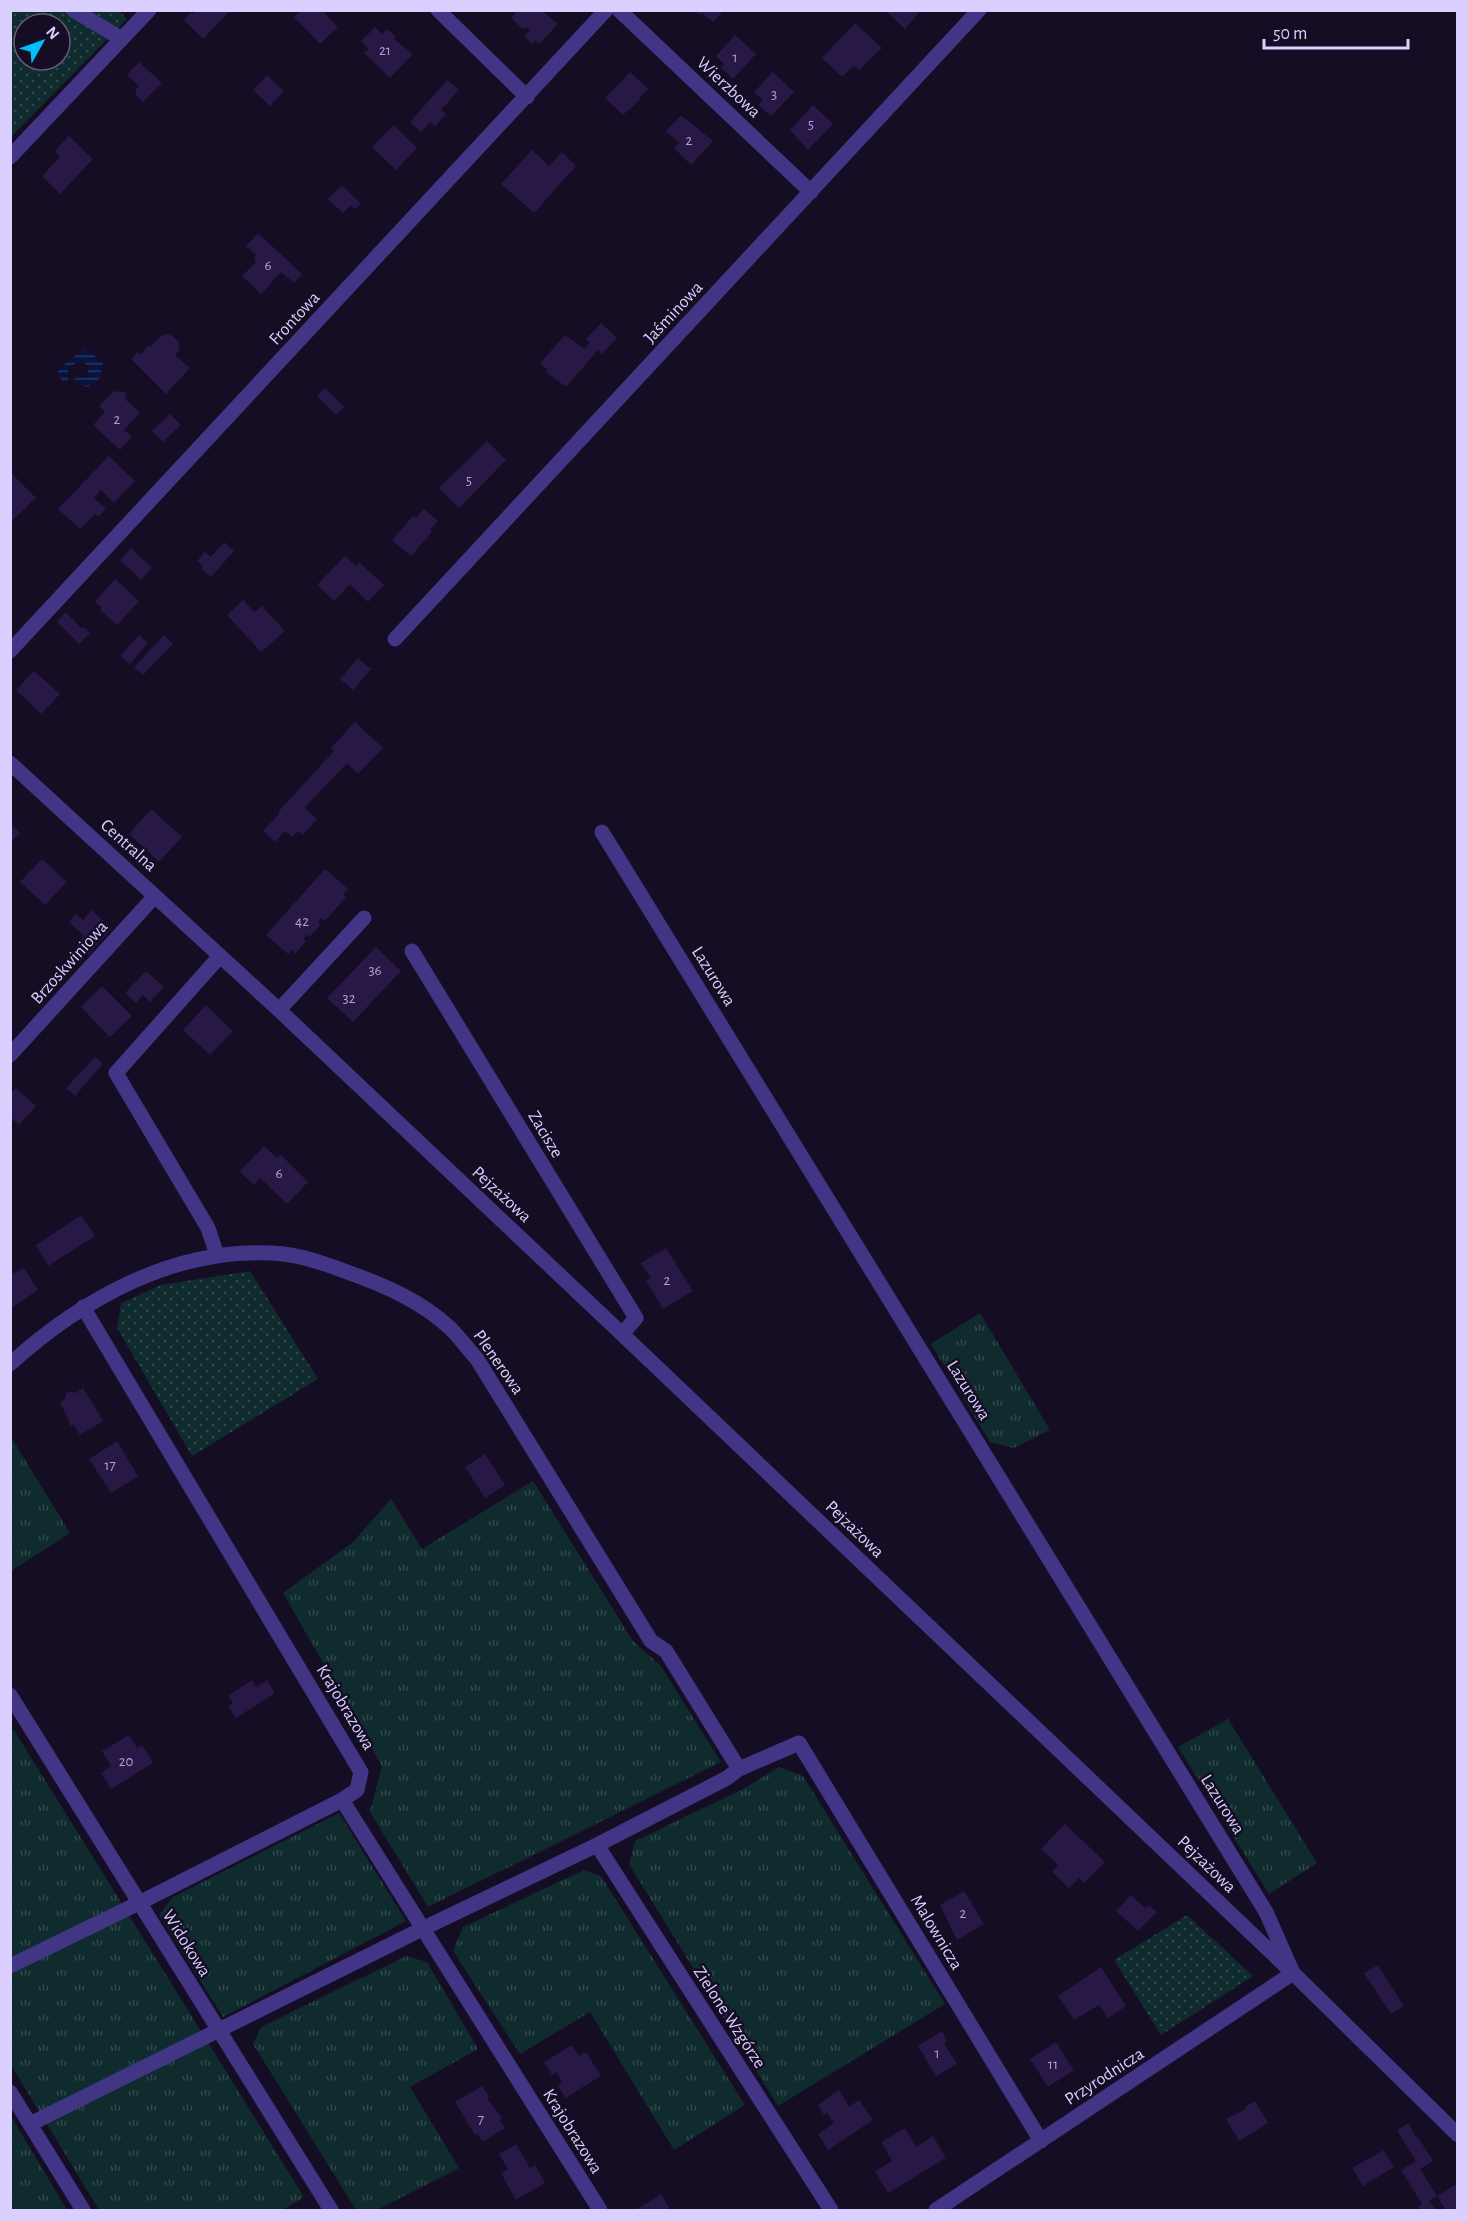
<svg xmlns="http://www.w3.org/2000/svg" width="1468" height="2221" font-family="'Alegreya Sans',sans-serif">
<defs>
<pattern id="grass-tufts" width="24" height="20" patternUnits="userSpaceOnUse" patternTransform="scale(1.5)"><rect width="24" height="20" fill="#0f2b2e"/><path d="M3 7l-1-3M5 7V3M7 7l1-3M15 17l-1-3M17 17v-4M19 17l1-3" fill="none" stroke="#31494d"/></pattern>
<pattern id="park-dots" width="8" height="8" patternUnits="userSpaceOnUse" patternTransform="scale(1.5)"><rect width="8" height="8" fill="#0f2b2e"/><path d="M2 2h.1M6 6h.1" fill="none" stroke="#31494d" stroke-width="1.8" stroke-linecap="round"/></pattern>
<pattern id="water-rules" width="6" height="5" patternUnits="userSpaceOnUse" patternTransform="scale(1.5)"><rect width="6" height="5" fill="#071442"/><path d="M0 2.5h6" fill="none" stroke="#2b355e"/></pattern>
</defs>
<rect width="100%" height="100%" fill="#140d24"/>
<path fill="url(#grass-tufts)" d="M980,1313L1050,1430L1014,1448L990,1442L931,1344Z
M11,1437L70,1533L11,1571H10Z
M533,1481L633,1641L660,1665L721,1762L428,1907L370,1812L382,1766L283,1593L352,1543L391,1499L422,1549Z
M1228,1719L1317,1863L1269,1894L1178,1747Z
M14,1730L304,2197L283,2210H99L11,2065L10,1732Z
M779,1767L803,1776L945,2004L778,2106L629,1864L635,1841L745,1788Z
M339,1813L406,1921L223,2017L159,1915L173,1897Z
M584,1870L601,1876L745,2105L674,2150L590,2012L520,2054L453,1951L463,1927Z
M406,1956L427,1962L478,2049L410,2087L459,2168L377,2210H356L253,2044L261,2027Z
M11,2116L67,2210H11Z"/>
<path fill="url(#park-dots)" fill-rule="evenodd" d="M11,11H119L127,19L11,137ZM24,24H60V60H24Z
M250,1271L318,1379L192,1456L117,1328L121,1303L161,1285Z
M1187,1915L1253,1976L1161,2035L1114,1960Z"/>
<path fill="url(#water-rules)" d="M83,349L89,351L103,363L100,378L88,387L78,383L74,378L86,377L89,367L81,360L68,368L67,377L69,381L66,382H63L57,373L60,368Z"/>
<path fill="#271846" d="M197,10H231L203,39L184,20L191,12L193,14Z
M301,10H322L338,27L320,44L294,17Z
M518,10H541L558,24L539,44L535,40L532,44L524,36L530,30L526,27L523,29L511,18Z
M695,10H724L713,22L702,13L700,15Z
M888,10H921L905,29L887,12Z
M855,23L882,48L859,70L854,65L842,77L822,58Z
M375,27L382,34L387,29L396,37L394,39L413,54L390,78L364,53L369,49L361,41Z
M735,35L756,54L733,79L721,68L724,64L716,56Z
M139,62L162,83L143,102L136,96V89L139,86L127,75Z
M630,72L648,89L639,99L640,100L623,115L605,98Z
M773,72L794,92L771,116L758,105L763,100L754,92Z
M267,75L284,91L270,106L253,90Z
M447,80L459,90L441,110L446,114L435,127L430,122L421,132L410,122Z
M813,105L833,124L808,150L790,130Z
M681,115L713,141L691,165L674,148L679,143L666,131Z
M394,125L417,148L396,170L372,147Z
M69,136L93,159L60,194L42,176L60,157L55,151Z
M532,150L549,166L562,152L576,166L534,213L501,184Z
M342,185L361,204L355,209L351,205L343,213L328,199Z
M258,233L302,274L294,283L281,272L261,294L242,276L256,262L254,257L256,255L246,246Z
M601,323L617,338L602,354L598,350L566,387L546,372L548,370L540,363L565,335L584,349L590,342L586,339Z
M170,334L179,342V350L175,355L190,368L166,394L131,359L138,352L140,355L147,347L151,346L162,335Z
M325,388L344,407L336,415L317,396Z
M115,390L118,393L120,391L127,393L125,399L140,413L124,430L132,437L120,450L93,425L105,412L99,406Z
M170,414L181,425L163,442L152,431Z
M487,441L506,460L459,508L439,488Z
M109,456L135,481L114,503L101,490L94,498L106,509L98,517L95,514L80,529L58,509Z
M10,472L36,498L10,523Z
M424,509L438,521L430,530L432,532L411,556L392,540L413,516L416,518Z
M224,542L234,551L211,577L201,568L203,566L197,561L205,552L211,557Z
M131,548L152,568L141,580L120,560Z
M345,556L356,566L359,562L384,585L368,602L350,584L334,601L317,585Z
M115,579L139,601L117,625L100,610L102,608L95,602Z
M243,600L254,612L262,606L285,631L261,652L227,615Z
M66,612L82,629L84,627L90,633L79,644L57,622Z
M139,635L148,643L130,664L120,656Z
M164,635L173,644L143,675L134,667Z
M358,658L371,669L353,690L340,679Z
M34,671L60,694L41,714L16,690Z
M355,722L383,748L358,774L347,763L310,802L305,808L317,819L303,835L298,831L292,837L285,831L275,842L263,831L280,813L278,812L334,751L331,748Z
M151,809L182,837L159,862L129,834Z
M10,823L20,833L10,843Z
M42,859L67,882L45,905L20,882Z
M325,869L348,889L343,894L346,897L325,921L321,918L318,922L321,925L309,937L307,935L303,938L306,941L295,954L292,950L288,954L266,935Z
M91,910L112,928L88,955L77,945L84,936L69,922L76,914L83,920Z
M376,947L401,971L353,1022L327,998Z
M146,971L164,987L150,1002L143,995L136,1003L125,993Z
M102,986L132,1016L110,1037L81,1007Z
M206,1005L233,1031L210,1055L183,1030Z
M95,1057L103,1064L75,1096L66,1088Z
M16,1088L36,1106L19,1125L10,1117V1094Z
M264,1146L277,1158L281,1155L308,1182L287,1204L260,1178L254,1185L240,1171Z
M81,1215L95,1236L48,1266L36,1245Z
M666,1248L693,1291L663,1309L646,1281L651,1278L641,1263Z
M24,1268L38,1290L10,1309V1275Z
M83,1388L103,1421L80,1435L74,1425L71,1426L60,1402L65,1399L66,1394L70,1391L75,1393Z
M117,1441L138,1476L111,1493L89,1459Z
M485,1454L505,1485L485,1498L465,1467Z
M252,1680L256,1687L267,1680L275,1693L236,1718L228,1706L233,1703L228,1696Z
M129,1735L137,1748L142,1745L153,1763L111,1789L101,1773L111,1766L102,1751Z
M1065,1824L1105,1862L1084,1883L1079,1878L1069,1888L1052,1872L1058,1865L1041,1849Z
M964,1891L984,1924L957,1940L940,1905Z
M1131,1895L1145,1908L1149,1905L1157,1912L1138,1931L1116,1911Z
M1378,1965L1404,2006L1391,2014L1364,1973Z
M1101,1967L1126,2006L1108,2018L1099,2005L1074,2020L1058,1996Z
M942,2031L947,2041L944,2043L957,2064L936,2076L918,2046Z
M1056,2042L1074,2070L1048,2087L1030,2059Z
M572,2045L579,2056L586,2052L601,2076L565,2098L558,2085L562,2082L556,2072L552,2075L544,2062Z
M482,2086L489,2097L487,2098L502,2118L500,2120L505,2128L483,2142L477,2134L475,2135L455,2102Z
M839,2090L849,2107L859,2100L873,2120L828,2150L818,2134L834,2123L827,2113L824,2115L818,2105Z
M1255,2101L1268,2123L1239,2141L1226,2119L1246,2109L1245,2107Z
M1409,2123L1416,2138L1418,2137L1433,2161L1420,2169L1437,2196L1429,2201L1436,2210H1420L1418,2207L1422,2204L1401,2170L1416,2161L1397,2130Z
M905,2128L916,2147L933,2136L946,2158L888,2193L875,2171L892,2161L881,2142Z
M516,2144L530,2168L535,2165L545,2183L516,2200L501,2173L508,2169L499,2154Z
M1384,2150L1394,2167L1363,2186L1352,2168Z
M1458,2183V2210H1446L1437,2196Z
M661,2194L670,2210H638L637,2209Z"/>
<g fill="none" stroke-linecap="round" stroke-linejoin="round">
<path stroke="#433585" stroke-width="15" d="M73,10L122,39
M438,10L527,97
M619,10L811,192
M10,157L149,10
M395,639L979,10
M10,651L606,10
M10,763L279,1010L622,1334L1293,1973L1458,2135
M602,832L1266,1912L1293,1973L936,2210
M412,951L636,1318L622,1334
M279,1010L364,918
M10,1055L155,896
M217,1255L208,1228L116,1073L220,956
M83,1307L361,1772L357,1790L342,1800L600,2210
M10,1364C82,1299 173,1248 272,1253C298,1254 323,1263 347,1272C384,1285 421,1301 450,1328C460,1338 468,1349 477,1359L651,1641L666,1651L739,1769
M10,1695L331,2210
M597,1845L831,2210
M10,1966L139,1903L342,1800
M10,2092L83,2210
M30,2124L422,1929L597,1845L727,1778L739,1769L799,1743L1041,2141"/>
</g>
<g text-anchor="middle" stroke-width="5" stroke-linejoin="round" paint-order="stroke">
<g font-size="15" fill="#aea1d1">
<text x="385" y="55">21</text>
<text x="735" y="62">1</text>
<text x="774" y="99">3</text>
<text x="811" y="129">5</text>
<text x="689" y="145">2</text>
<text x="268" y="270">6</text>
<text x="117" y="424">2</text>
<text x="469" y="485">5</text>
<text x="302" y="926">42</text>
<text x="375" y="975">36</text>
<text x="349" y="1003">32</text>
<text x="279" y="1178">6</text>
<text x="667" y="1285">2</text>
<text x="110" y="1470">17</text>
<text x="126" y="1766">20</text>
<text x="963" y="1918">2</text>
<text x="937" y="2058">1</text>
<text x="1053" y="2069">11</text>
<text x="481" y="2124">7</text>
</g>
<g font-size="18" fill="#dbcfff" stroke="#140d24">
<text transform="translate(729 87) rotate(43)" y="6">Wierzbowa</text>
<text transform="translate(673 312) rotate(-47)" y="6">Jaśminowa</text>
<text transform="translate(294 318) rotate(-47)" y="6">Frontowa</text>
<text transform="translate(129 845) rotate(42)" y="6">Centralna</text>
<text transform="translate(69 962) rotate(-48)" y="6">Brzoskwiniowa</text>
<text transform="translate(714 976) rotate(58)" y="6">Lazurowa</text>
<text transform="translate(546 1134) rotate(59)" y="6">Zacisze</text>
<text transform="translate(502 1194) rotate(43)" y="6">Pejzażowa</text>
<text transform="translate(499 1362) rotate(55)" y="6">Plenerowa</text>
<text transform="translate(969 1390) rotate(58)" y="6">Lazurowa</text>
<text transform="translate(855 1529) rotate(44)" y="6">Pejzażowa</text>
<text transform="translate(346 1707) rotate(59)" y="6">Krajobrazowa</text>
<text transform="translate(1223 1804) rotate(58)" y="6">Lazurowa</text>
<text transform="translate(1207 1864) rotate(44)" y="6">Pejzażowa</text>
<text transform="translate(937 1932) rotate(59)" y="6">Malownicza</text>
<text transform="translate(187 1943) rotate(58)" y="6">Widokowa</text>
<text transform="translate(730 2017) rotate(57)" y="6">Zielone Wzgórze</text>
<text transform="translate(1104 2076) rotate(-33)" y="6">Przyrodnicza</text>
<text transform="translate(573 2131) rotate(58)" y="6">Krajobrazowa</text>
</g>
</g>
<rect width="1468" height="2221" fill="none" stroke="#dbcfff" stroke-width="24"/>
<g transform="translate(42 42) rotate(50)"><circle r="28" fill="#140d24" stroke="#645b7c" stroke-width="1.5"/>
<path d="M0-4.5L10 22L0 15L-10 22Z" fill="#00bffa"/>
<text y="-9" font-size="16" font-weight="bold" text-anchor="middle" fill="#dbcfff">N</text>
</g>
<path d="M1264 39v9h144v-9" fill="none" stroke="#dbcfff" stroke-width="3"/>
<text x="1273" y="39" font-size="18" fill="#dbcfff" stroke="#140d24" stroke-width="4.5" paint-order="stroke">50 m</text>
</svg>
